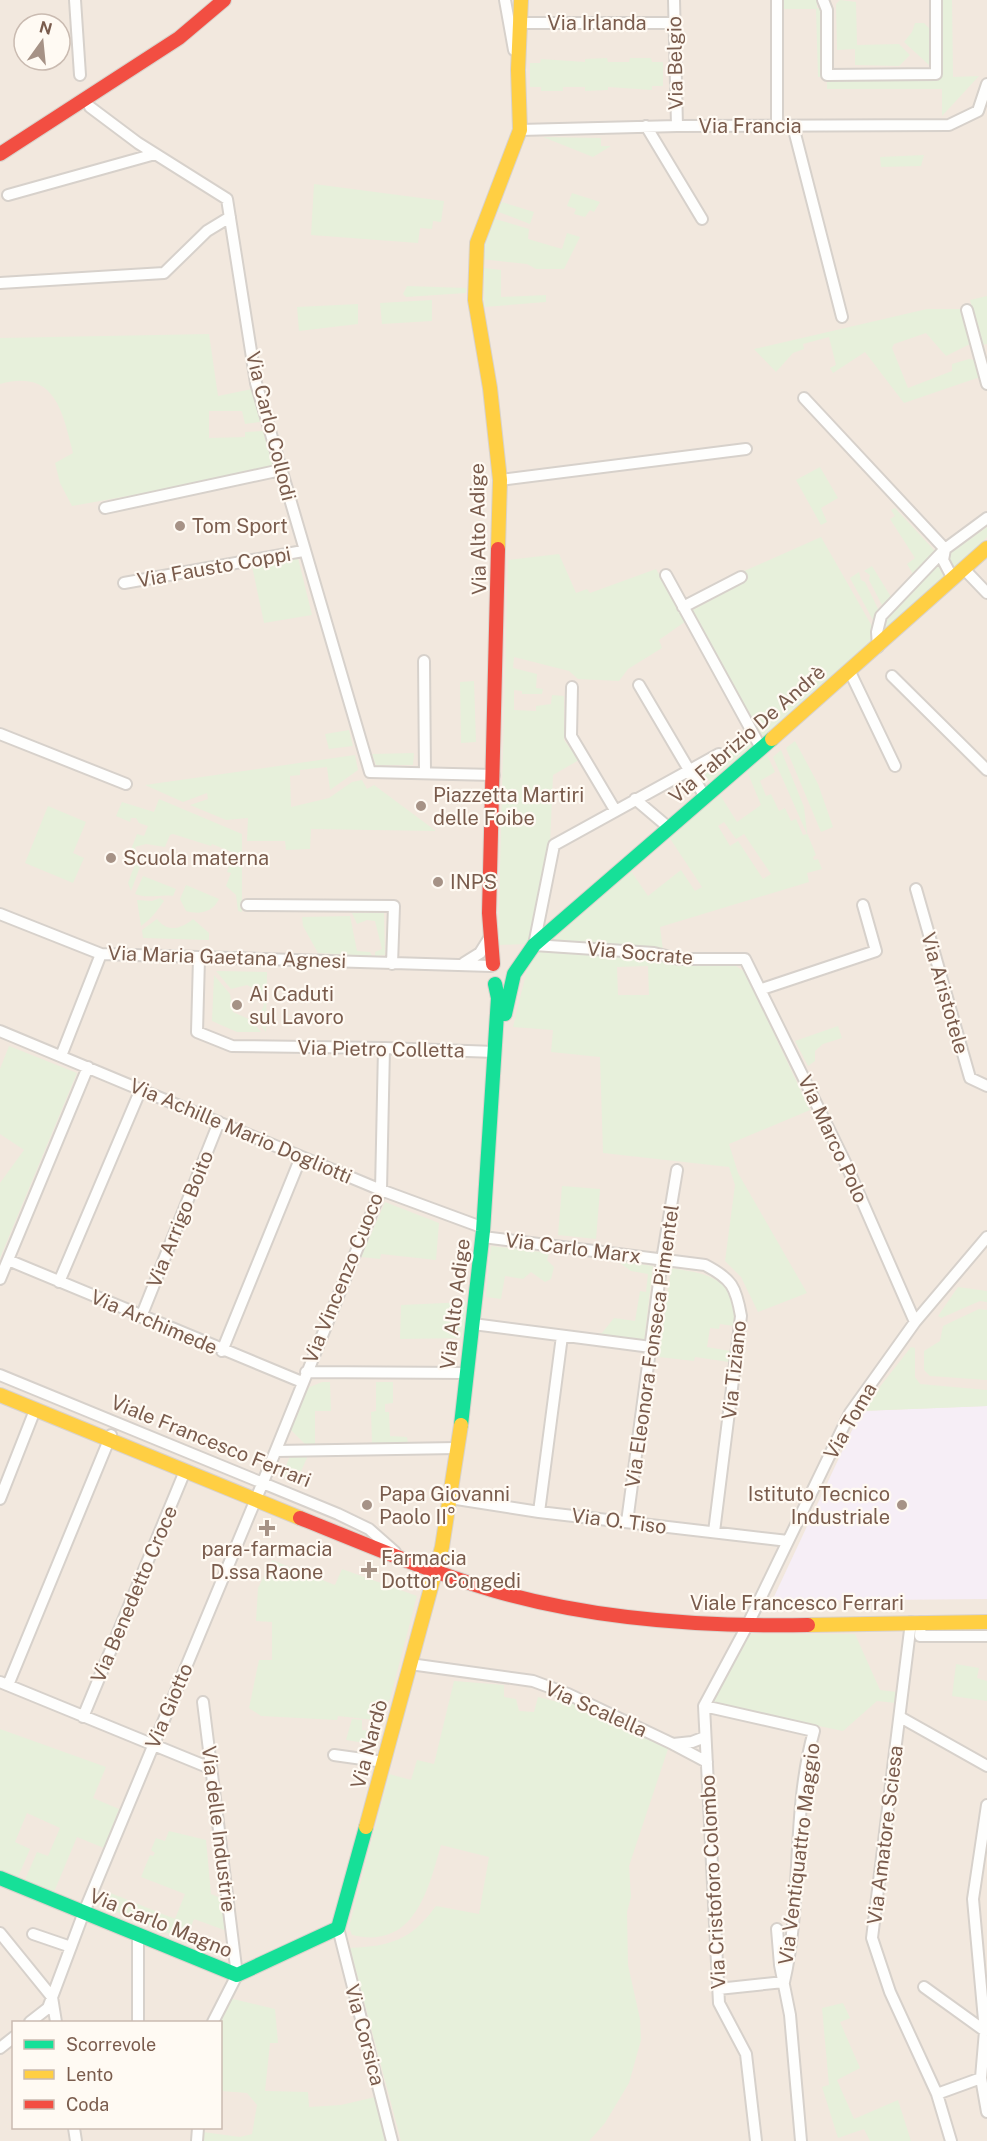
<svg xmlns="http://www.w3.org/2000/svg" width="987" height="2141" font-family="'Public Sans',sans-serif">
<rect width="100%" height="100%" fill="#f9f5f0"/>
<path fill="#f2e8de" fill-rule="evenodd" d="M0,0H987V2141H0ZM24,24H60V60H24ZM14,2022H220V2128H14Z"/>
<path fill="#f6eef6" d="M987,1406V1599L772,1601L861,1411Z"/>
<path fill="#e7f0db" fill-rule="evenodd" d="M783,0H817V8H822L823,77H818L816,9H783Z
M840,0L856,2L857,45L899,44L910,55L899,66L855,65V49L837,50L836,4Z
M943,0H952L953,77L979,76L942,116V89H827V77H942Z
M915,23H924L929,28V65L904,42L912,32Z
M607,58L608,62H629L630,58H651L652,62H663V86H652V90L608,87V90L585,91V87H563V91H541V87H530V63H540L541,59L585,62V59Z
M543,137L601,138V146H611L593,157Z
M924,155L921,166L881,167L880,157Z
M314,184L444,201L441,222L433,221L432,229L420,228L418,243L311,235Z
M572,193L600,202L594,212L590,210L585,217L574,214L576,209L567,206Z
M502,202L534,212L530,224L496,211Z
M492,218L529,229L528,239L562,249L567,233L580,237L564,269H536L527,264L481,259Z
M484,268L501,270V297L546,295V302L484,307Z
M407,286L466,288V293L406,297L403,294Z
M987,296V344L982,345L970,300Z
M432,300V321L382,324L380,303Z
M358,304V324L299,331L297,307Z
M927,309H962L972,343L946,356L926,333L894,344L892,348L908,388L952,371V364L969,359L975,360L980,377L904,403L865,352L833,373L830,368L836,365L829,337L803,344L804,349L793,353L776,372L754,349Z
M209,334L218,396L252,389L260,422L245,424L242,411H209V438L245,437V432L263,431L274,470L72,506L60,483L55,463L73,453C62,410 55,369 0,384V338Z
M820,467L838,498L821,508L827,522L821,525L796,480Z
M895,508L935,551L913,574L907,564L915,558L890,519L895,516L891,510Z
M987,527V537L957,567H954L949,559V554Z
M821,537L873,628L870,647L762,739L691,611L746,581L742,572Z
M559,554L576,593L587,589L590,593L656,569L686,621L659,640L662,648L628,669L619,681L578,679L569,671L514,657L513,668L537,674L536,688L543,689L542,694H522V691L514,690V710L536,711V706L551,704L552,695L564,696V740L579,760L553,775L550,845L532,939L525,944L498,945L508,560Z
M298,558L312,615L264,623L252,566Z
M938,562L945,578L882,634L884,619Z
M872,566L891,597L883,607L869,580L870,575L864,571Z
M859,572L861,580L865,582L879,611L874,622L850,578Z
M474,681L476,742L461,743L460,682Z
M349,730L353,746L329,749L325,734Z
M747,734L753,748L711,784L700,767Z
M795,741L818,784L833,827L821,832L786,748Z
M781,750L804,807L807,833L816,855L813,857L814,860L818,859L822,869L807,873L809,882L660,927L663,950L549,943L631,871L648,896L681,870L695,891L702,887L669,837L720,795L737,822L761,805L747,771L766,753L775,772L760,781L766,796L771,794L779,811L785,808L791,821L796,819L803,835L807,834L773,757ZM724,822L736,839L744,834L771,874L763,879L738,841L730,846L718,826Z
M414,753L413,765H376L372,754Z
M355,755L358,770L330,790L327,767L300,770V775L290,776L291,807L329,798L352,782L362,780L367,789L374,785L436,831L311,829L310,849L286,850L285,841H247L248,818L226,820L190,805L208,799L207,793L183,802L145,785Z
M159,799L242,834V912L238,911L236,895L226,886L231,873L227,872L234,853L212,844L211,846L173,834L170,835L165,847L146,844L135,847L141,864L131,891L128,883L135,864L127,860L137,834L144,836L148,826L139,823L136,818H131L130,822L116,816L122,802L154,812Z
M48,806L86,822L73,853L84,858L73,883L25,863Z
M143,876L176,889L173,896C160,894 147,899 135,894Z
M186,885L219,899C213,912 200,915 186,911L180,899Z
M160,898L164,901C157,911 152,918 141,926L137,900L152,901Z
M352,913H384L385,955L375,956V952L382,949L375,921L367,920L357,924Z
M350,916L357,951L370,952L372,956L318,953L303,926L302,917Z
M157,919C168,933 181,929 193,919L209,933V940L143,938L142,930Z
M542,950L648,956L674,965L736,966L745,972L810,1110L729,1144L738,1173L807,1293L758,1312L741,1277L725,1261L735,1185L729,1167L603,1153L600,1057L551,1052L553,1030L513,1027L529,961ZM648,966L649,995H618L617,967Z
M216,971L267,972L266,1032L257,1020L264,1005L257,990L247,985L231,989Z
M214,975L230,994L233,1012L251,1020L261,1032H237L212,1021Z
M838,1026L842,1038L823,1044L815,1051V1061L808,1066L795,1041Z
M9,1046L77,1073L0,1258V1183L24,1150L0,1134V1069Z
M562,1186L600,1189L596,1239L558,1235Z
M385,1202L439,1223L436,1260L381,1254L380,1259L361,1257Z
M491,1246L549,1253L547,1260L554,1267L551,1279L545,1282L531,1272L523,1279L505,1276L501,1299L486,1297Z
M617,1261L653,1266L644,1342L584,1334L602,1333L614,1318L635,1321L640,1291L646,1292L648,1274L631,1271Z
M671,1268C710,1274 738,1279 734,1326L720,1324L719,1329L710,1328L707,1347L730,1351L729,1362L695,1357L694,1361L659,1357Z
M958,1287L987,1291V1302L980,1301L941,1318L938,1316Z
M467,1302L464,1338L400,1339L401,1305Z
M979,1309L987,1310V1380L930,1376L924,1370V1351L940,1341L943,1326Z
M911,1347L915,1348V1377L920,1384L987,1390V1406L861,1411Z
M322,1382H330L331,1411H315V1444H305L290,1429L305,1389Z
M376,1382H393V1403L385,1404V1412H389L390,1436L407,1437L408,1443H372L371,1412L376,1411Z
M309,1453L296,1483L282,1476L290,1456Z
M272,1560L335,1585L342,1569L417,1596L390,1699L375,1720L338,1716L337,1720L261,1716L249,1708L259,1660H272V1622L256,1621L258,1588Z
M750,1634H855L880,1690L897,1692L896,1703L877,1701L843,1731L712,1704Z
M956,1664L979,1668L977,1678L987,1681V1701L952,1696Z
M454,1681L504,1685V1697L516,1699L519,1711L534,1712L538,1697L558,1702L560,1696L668,1749L629,1866L631,1897L627,1912L628,1965L640,2019L641,2040L629,2083L605,2123L589,2141H401L350,1948C392,1946 411,1940 436,1906L479,1914L489,1857L441,1845C428,1891 414,1950 352,1935L349,1927L389,1774L411,1780L417,1760L434,1764Z
M352,1719L362,1720V1730L381,1732L378,1745L346,1740Z
M0,1729L106,1767L93,1798L119,1809L104,1848L77,1837L54,1892L25,1880L37,1852L48,1856L60,1828L27,1813L15,1842L30,1849L18,1877L0,1870Z
M169,1831L206,1840L211,1894L223,1899L227,1931L194,1919L185,1940L102,1906L108,1892L175,1919L185,1894L141,1877L150,1855L153,1856L155,1853L151,1850L156,1838L165,1841Z
M229,1998L275,2009L278,2043H270L265,2091L308,2092L309,2107L341,2105L375,2097L385,2141H202L203,2132L240,2137L252,2134L257,2105L247,2093L221,2091L219,2022Z
M843,2003L850,2018L840,2022L860,2068L837,2080L854,2119L898,2100L911,2141H870L864,2129L838,2138L822,2087L829,2085L822,2008Z"/>
<g fill="none" stroke-linecap="round" stroke-linejoin="round">
<defs>
<path id="street" d="M75,0L80,75
M505,0L514,50
M674,0L677,126
M777,0V126
M823,0L827,10V75L936,74V0
M520,23H673
M90,107L138,143L227,199L256,383L370,772L494,775
M646,126L702,219
M793,126L842,317
M520,130L677,126L949,125L978,111L987,84
M8,195L155,154
M0,283L164,273L207,231L230,217
M967,310L987,384
M804,398L945,549L943,560L953,579
M500,480L746,449
M105,508L281,470
M964,569L987,593
M666,575L761,748
M124,583L303,551
M683,607L741,577
M878,647L877,632L881,616L945,549L987,518
M424,661L425,773
M850,672L895,766
M892,676L987,770
M639,685L705,797
M572,687L571,736L615,810
M0,734L126,784
M719,754L554,845L534,945L654,953L679,959H745L845,1162L915,1322
M635,799L668,827
M916,889L970,1078L987,1086
M247,905L394,906L392,964
M0,914L101,954L491,966
M199,958L197,1032L232,1046L384,1048L495,1052
M464,963L480,953L490,937
M762,989L876,951L863,905
M0,1031L381,1190L484,1228
M61,1056L101,954
M483,1237L705,1265C732,1279 736,1287 741,1316L714,1532
M8,1260L302,1382
M0,1279L88,1067
M59,1282L141,1089
M141,1317L219,1122
M473,1324L651,1347
M222,1351L301,1157
M306,1372L467,1373
M0,1375L338,1514L369,1529L395,1552
M276,1451L457,1448
M450,1498L539,1512L788,1541
M0,1499L35,1410
M539,1512L562,1336
M627,1522L662,1260L677,1170
M911,1622L872,1938L890,1992L937,2094L951,2141
M921,1622L920,1636H987
M410,1664L533,1681L568,1694L673,1744L692,1742L705,1737
M0,1682L210,1768
M8,1685L111,1435
M203,1702L237,1975L213,2022
M704,1706L814,1731C791,1812 803,1900 784,1982
M83,1717L185,1471
M900,1717L987,1766
M673,1744L707,1762
M334,1755L384,1762
M987,1805L973,1899L985,2031L981,2078L987,2112
M338,1928L392,2141
M777,1929L780,1965L790,2015L801,2141
M0,1933L52,1997L56,2022
M33,1934L71,1947
M924,1987L985,2031
M718,1989L784,1982
M30,2022L48,2008L84,1912L263,1482L381,1190L384,1048
M138,2022V1934
M0,2048L14,2037
M937,2094L981,2078
M74,2128L76,2141
M197,2141L198,2128
M756,2141L746,2054L719,2003L704,1706L747,1626L850,1413L915,1322L987,1237"/>
<path id="fast" d="M505,1014L514,974L534,945L772,739
M461,1425L483,1231L498,998L495,984
M0,1878L237,1975L338,1928L366,1827"/>
<path id="slow" d="M498,549L500,480L490,388L475,300L477,243L520,130L518,70L521,0
M772,739L987,548
M0,1395L300,1518
M808,1625L987,1622
M366,1827L442,1547L461,1425"/>
<path id="jam" d="M0,154L179,38L224,0
M493,964L489,913L498,549
M300,1518C363,1543 427,1571 492,1590C594,1620 703,1627 808,1625"/>
</defs>
<use href="#street" stroke="#d7d1cb" stroke-width="14"/>
<use href="#fast" stroke="#d9d2cb" stroke-width="16"/>
<use href="#slow" stroke="#d9d2cb" stroke-width="16"/>
<use href="#jam" stroke="#d9d2cb" stroke-width="16"/>
<use href="#street" stroke="#fefefd" stroke-width="10"/>
<use href="#fast" stroke="#16e098" stroke-width="14"/>
<use href="#slow" stroke="#ffcf43" stroke-width="14"/>
<use href="#jam" stroke="#f24e42" stroke-width="14"/>
</g>
<g fill="#a69286" stroke="#fffaf3" stroke-width="2">
<circle cx="180" cy="526" r="6"/>
<circle cx="421" cy="806" r="6"/>
<circle cx="111" cy="858" r="6"/>
<circle cx="438" cy="882" r="6"/>
<circle cx="237" cy="1005" r="6"/>
<circle cx="367" cy="1505" r="6"/>
<circle cx="902" cy="1505" r="6"/>
<path d="M264 1519h6v6h6v6h-6v6h-6v-6h-6v-6h6z"/>
<path d="M366 1561h6v6h6v6h-6v6h-6v-6h-6v-6h6z"/>
</g>
<g text-anchor="middle" stroke-width="4.5" stroke-linejoin="round" paint-order="stroke">
<g font-size="20" fill="#7a5c4d" stroke="#fffaf3">
<text x="597" y="30">Via Irlanda</text>
<text transform="translate(675 63) rotate(-91)" y="7">Via Belgio</text>
<text x="750" y="133">Via Francia</text>
<text transform="translate(271 426) rotate(76)" y="7">Via Carlo Collodi</text>
<text transform="translate(478 529) rotate(-91)" y="7">Via Alto Adige</text>
<text transform="translate(214 567) rotate(-10)" y="7">Via Fausto Coppi</text>
<text transform="translate(747 734) rotate(-41)" y="7">Via Fabrizio De Andrè</text>
<text transform="translate(640 953) rotate(5)" y="7">Via Socrate</text>
<text transform="translate(227 957) rotate(2)" y="7">Via Maria Gaetana Agnesi</text>
<text transform="translate(945 993) rotate(74)" y="7">Via Aristotele</text>
<text transform="translate(381 1049) rotate(1)" y="7">Via Pietro Colletta</text>
<text transform="translate(241 1131) rotate(23)" y="7">Via Achille Mario Dogliotti</text>
<text transform="translate(833 1139) rotate(65)" y="7">Via Marco Polo</text>
<text transform="translate(180 1219) rotate(-68)" y="7">Via Arrigo Boito</text>
<text transform="translate(573 1248) rotate(7)" y="7">Via Carlo Marx</text>
<text transform="translate(343 1278) rotate(-68)" y="7">Via Vincenzo Cuoco</text>
<text transform="translate(455 1304) rotate(-83)" y="7">Via Alto Adige</text>
<text transform="translate(154 1322) rotate(23)" y="7">Via Archimede</text>
<text transform="translate(652 1346) rotate(-82)" y="7">Via Eleonora Fonseca Pimentel</text>
<text transform="translate(734 1370) rotate(-84)" y="7">Via Tiziano</text>
<text transform="translate(850 1421) rotate(-60)" y="7">Via Toma</text>
<text transform="translate(211 1441) rotate(22)" y="7">Viale Francesco Ferrari</text>
<text transform="translate(619 1521) rotate(7)" y="7">Via O. Tiso</text>
<text transform="translate(134 1594) rotate(-67)" y="7">Via Benedetto Croce</text>
<text x="797" y="1610">Viale Francesco Ferrari</text>
<text transform="translate(169 1706) rotate(-67)" y="7">Via Giotto</text>
<text transform="translate(596 1709) rotate(24)" y="7">Via Scalella</text>
<text transform="translate(369 1744) rotate(-75)" y="7">Via Nardò</text>
<text transform="translate(219 1829) rotate(83)" y="7">Via delle Industrie</text>
<text transform="translate(885 1835) rotate(-83)" y="7">Via Amatore Sciesa</text>
<text transform="translate(799 1854) rotate(-83)" y="7">Via Ventiquattro Maggio</text>
<text transform="translate(713 1882) rotate(-93)" y="7">Via Cristoforo Colombo</text>
<text transform="translate(161 1923) rotate(22)" y="7">Via Carlo Magno</text>
<text transform="translate(365 2035) rotate(75)" y="7">Via Corsica</text>
</g>
<g font-size="20" fill="#7a5c4d" stroke="#fffaf3" text-anchor="start">
<text x="192" y="533">Tom Sport</text>
<text x="433" y="802">Piazzetta Martiri<tspan x="433" dy="23">delle Foibe</tspan></text>
<text x="123" y="865">Scuola materna</text>
<text x="450" y="889">INPS</text>
<text x="249" y="1001">Ai Caduti<tspan x="249" dy="23">sul Lavoro</tspan></text>
<text x="379" y="1501">Papa Giovanni<tspan x="379" dy="23">Paolo II°</tspan></text>
<text x="890" y="1501" text-anchor="end">Istituto Tecnico<tspan x="890" dy="23">Industriale</tspan></text>
<text x="267" y="1556" text-anchor="middle">para-farmacia<tspan x="267" dy="23">D.ssa Raone</tspan></text>
<text x="381" y="1565">Farmacia<tspan x="381" dy="23">Dottor Congedi</tspan></text>
</g>
</g>
<rect x="12" y="2021" width="210" height="108" fill="#fffaf3" stroke="#cabbb1" stroke-width="1.5"/>
<rect x="24" y="2040" width="30" height="9" fill="#16e098" stroke="#cabbb1" stroke-width="1.5"/>
<text x="66" y="2051" font-size="18" fill="#7a5c4d">Scorrevole</text>
<rect x="24" y="2070" width="30" height="9" fill="#ffcf43" stroke="#cabbb1" stroke-width="1.5"/>
<text x="66" y="2081" font-size="18" fill="#7a5c4d">Lento</text>
<rect x="24" y="2100" width="30" height="9" fill="#f24e42" stroke="#cabbb1" stroke-width="1.5"/>
<text x="66" y="2111" font-size="18" fill="#7a5c4d">Coda</text>
<g transform="translate(42 42) rotate(15)"><circle r="28" fill="#fffaf3" stroke="#cabbb1" stroke-width="1.5"/>
<path d="M0-4.5L10 22L0 15L-10 22Z" fill="#a69286"/>
<text y="-9" font-size="16" font-weight="bold" text-anchor="middle" fill="#7a5c4d">N</text>
</g>
</svg>
